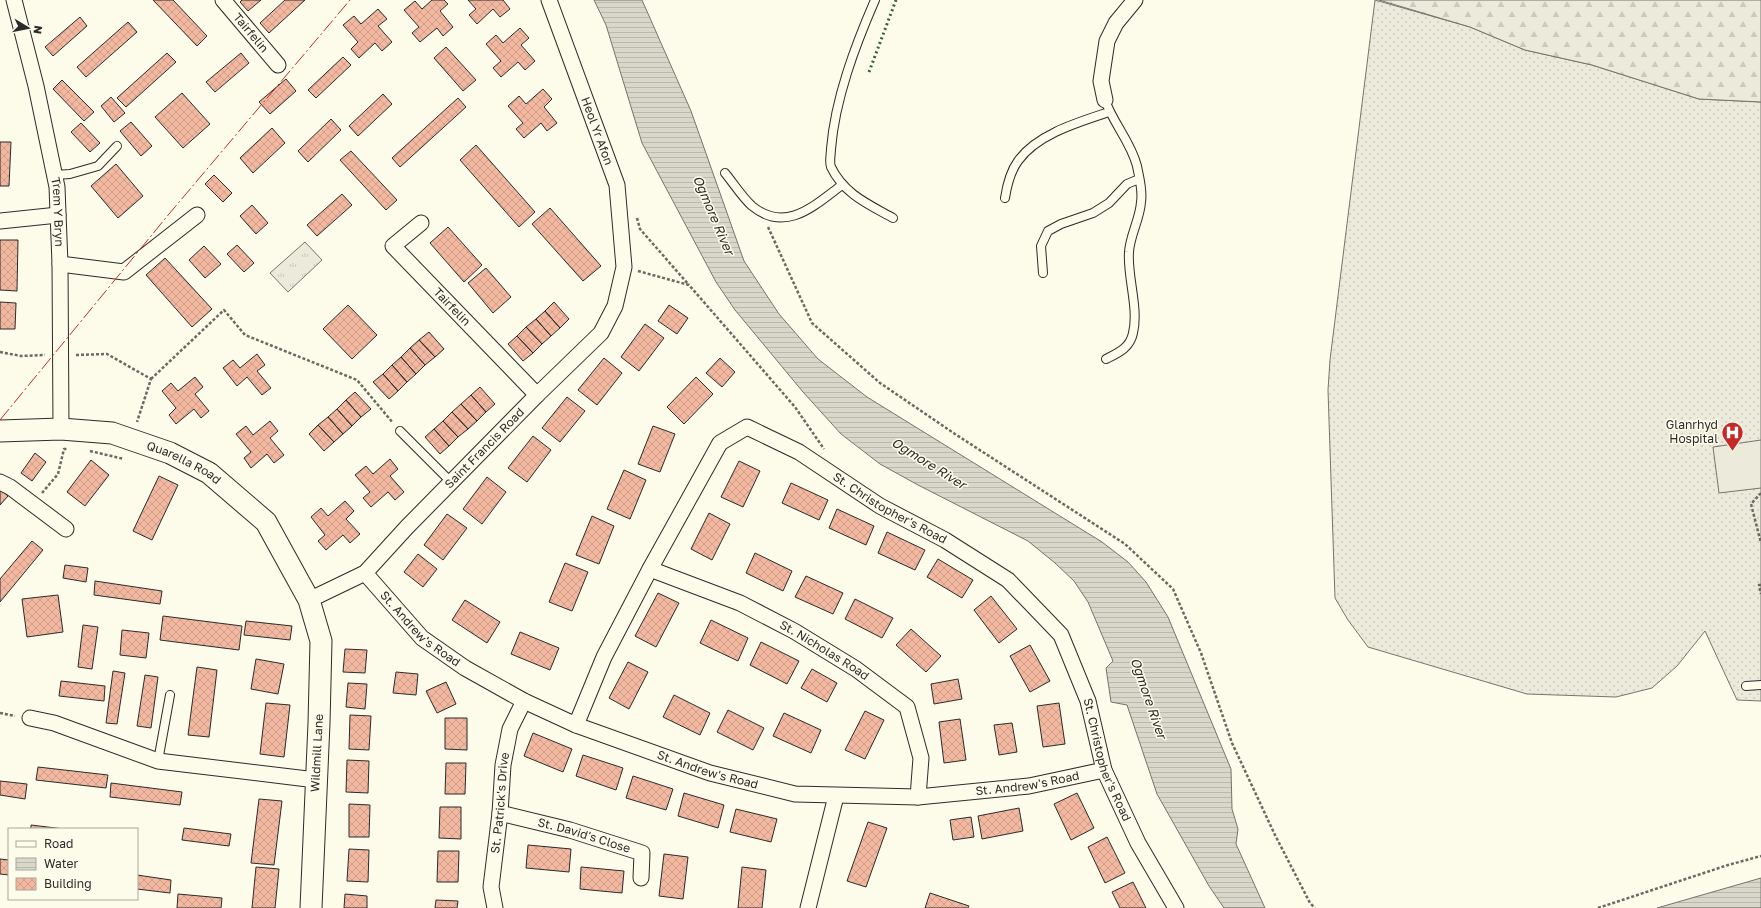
<svg xmlns="http://www.w3.org/2000/svg" width="1761" height="908" font-family="'Golos Text',sans-serif">
<defs>
<pattern id="grass-dots" width="8" height="8" patternUnits="userSpaceOnUse"><rect width="8" height="8" fill="#ecebdb"/><path d="M2 2h.1M6 6h.1" fill="none" stroke="#cbcabc" stroke-width="1.8" stroke-linecap="round"/></pattern>
<pattern id="forest-firs" width="22" height="20" patternUnits="userSpaceOnUse"><rect width="22" height="20" fill="#ecebdb"/><path d="M5 1l3.5 6h-7zM16 11l3.5 6h-7z" fill="#cbcabc"/></pattern>
<pattern id="park-tufts" width="24" height="20" patternUnits="userSpaceOnUse"><rect width="24" height="20" fill="#ecebdb"/><path d="M3 7l-1-3M5 7V3M7 7l1-3M15 17l-1-3M17 17v-4M19 17l1-3" fill="none" stroke="#cbcabc"/></pattern>
<pattern id="water-rules" width="6" height="5" patternUnits="userSpaceOnUse"><rect width="6" height="5" fill="#d8d7c9"/><path d="M0 2.5h6" fill="none" stroke="#bab9ad"/></pattern>
<pattern id="building-cross-hatch" width="8" height="8" patternUnits="userSpaceOnUse"><rect width="8" height="8" fill="#f2b8a0"/><path d="M0 0l8 8M0 8l8-8" fill="none" stroke="#d09e8a"/></pattern>
</defs>
<rect width="100%" height="100%" fill="#fdfbea"/>
<path fill="url(#grass-dots)" stroke="#74746e" d="M1375,0L1470,27L1525,50L1592,65L1699,99L1761,102V701L1737,700L1705,631L1677,666L1652,688L1616,697L1527,694L1368,647L1348,620L1335,598L1328,390L1330,360Z"/>
<path fill="url(#forest-firs)" stroke="#74746e" d="M1379,0H1761V102L1699,99L1592,65L1525,50L1470,27Z"/>
<path fill="url(#park-tufts)" stroke="#74746e" d="M305,242L322,260L288,292L270,273Z"/>
<path fill="#ecebdb" stroke="#74746e" d="M1761,440V488L1719,493L1713,447Z"/>
<path fill="url(#water-rules)" stroke="#74746e" d="M594,0H642L691,111L744,261L779,314L818,359L867,397L1102,542L1128,562L1146,582L1168,617L1231,769L1232,809L1238,829L1236,844L1265,908H1224L1209,886L1157,794L1127,705L1111,702L1106,668L1113,661L1088,602L1074,581L1055,563L1028,541L918,485L880,464L841,434L803,392L735,310L716,282L642,143L606,25Z
M1761,878V908H1657Z"/>
<path fill="url(#building-cross-hatch)" stroke="#2b2b2b" d="M153,0H173L207,36L197,46Z
M242,0H261L248,11L240,2Z
M285,0H305L269,33L260,23Z
M432,0H444L448,4L440,11L453,27L443,36L437,28L420,42L412,33L419,27L404,10L415,1L422,9Z
M468,0H503L510,9L500,17L493,9L477,24L469,15L476,9Z
M378,9L387,19L378,26L392,42L382,51L375,43L359,58L351,49L358,42L343,25L354,16L361,24Z
M80,17L87,26L53,56L45,47Z
M128,22L137,32L86,77L77,67Z
M520,28L529,38L521,45L535,61L525,70L518,62L501,77L493,68L501,61L486,44L496,35L503,43Z
M446,47L476,80L463,91L434,58Z
M167,53L176,62L126,107L117,98Z
M241,53L249,63L215,92L206,82Z
M343,57L351,65L316,98L308,90Z
M286,79L296,91L270,114L259,102Z
M62,80L94,112L84,121L53,89Z
M543,89L552,99L544,107L557,123L547,131L541,123L524,138L516,129L523,123L508,106L519,96L526,104Z
M182,93L210,124L183,148L155,117Z
M383,94L392,104L358,136L349,126Z
M111,97L125,113L114,122L101,106Z
M458,98L466,107L400,167L392,158Z
M331,119L341,130L308,162L298,151Z
M131,122L152,146L141,156L120,131Z
M81,123L100,143L90,152L71,132Z
M272,128L285,143L253,173L240,158Z
M0,142H11L9,186H0Z
M476,145L535,212L519,227L460,160Z
M351,151L397,200L386,210L340,160Z
M116,164L143,196L118,218L91,186Z
M214,175L232,193L223,202L205,184Z
M342,194L352,205L317,236L307,225Z
M252,205L268,223L256,234L240,216Z
M550,208L601,266L583,281L532,224Z
M448,227L482,265L464,282L430,243Z
M0,240H18L17,291L0,290Z
M237,245L254,263L244,272L227,254Z
M204,246L221,264L205,278L189,260Z
M165,258L212,309L192,327L146,275Z
M486,268L511,297L493,313L468,283Z
M0,302L16,303L15,329H0Z
M554,302L569,319L560,328L545,311Z
M348,305L377,335L352,359L323,329Z
M669,305L688,318L677,334L658,321Z
M545,311L560,328L551,336L536,319Z
M536,319L551,336L542,344L526,327Z
M645,324L664,338L639,371L621,357Z
M526,327L542,344L533,353L517,336Z
M429,332L444,349L435,357L419,340Z
M517,336L533,353L523,361L508,344Z
M419,340L435,357L425,365L410,348Z
M410,348L425,365L416,374L401,357Z
M257,354L265,365L257,371L271,388L262,395L247,377L237,386L223,368L233,360L240,368Z
M401,357L416,374L407,382L392,365Z
M604,358L622,373L597,405L578,390Z
M720,358L735,372L722,387L706,373Z
M392,365L407,382L398,391L383,374Z
M383,374L398,391L389,399L373,382Z
M195,377L203,387L195,394L209,411L201,418L194,409L176,424L169,415L176,408L162,391L171,383L178,391Z
M696,377L713,394L684,424L667,407Z
M480,387L495,404L486,412L471,395Z
M355,392L371,409L361,417L346,400Z
M471,395L486,412L477,421L461,404Z
M567,397L585,411L560,442L542,428Z
M346,400L361,417L352,426L337,409Z
M461,404L477,421L468,429L452,412Z
M337,409L352,426L343,434L328,417Z
M452,412L468,429L458,437L443,421Z
M328,417L343,434L334,442L318,425Z
M270,421L278,431L270,438L284,455L274,463L267,454L251,468L244,458L251,452L236,434L246,426L253,435Z
M443,421L458,437L449,446L434,429Z
M318,425L334,442L324,451L309,434Z
M653,426L675,434L660,472L638,464Z
M434,429L449,446L440,454L425,437Z
M533,436L551,450L527,482L508,468Z
M35,453L46,462L32,481L21,473Z
M390,459L398,469L390,476L404,492L395,500L388,492L371,507L363,498L370,492L355,475L366,466L373,474Z
M91,460L109,475L85,506L67,492Z
M739,461L760,471L743,507L721,497Z
M624,470L646,480L630,519L607,509Z
M159,476L178,485L152,540L133,531Z
M487,477L506,492L482,524L463,509Z
M791,483L828,500L819,520L782,503Z
M0,489L8,496L0,505Z
M345,501L354,511L346,519L360,534L350,543L343,535L326,550L318,541L325,535L311,517L321,508L328,516Z
M837,509L874,526L866,545L829,528Z
M709,513L730,524L712,560L691,549Z
M447,514L467,528L443,560L424,545Z
M592,516L614,526L599,564L576,555Z
M887,532L925,550L915,570L878,553Z
M32,541L43,550L0,602V579Z
M755,553L792,571L783,591L746,573Z
M418,554L437,569L423,587L404,572Z
M938,559L973,580L962,598L927,577Z
M565,563L588,572L572,611L549,602Z
M65,565L88,568L86,582L63,578Z
M806,576L843,593L833,614L795,597Z
M95,581L162,591L160,604L94,595Z
M658,593L679,603L656,647L635,636Z
M58,595L63,632L27,637L22,599Z
M991,596L1017,629L999,643L974,610Z
M855,599L893,618L882,638L845,619Z
M465,600L500,622L487,643L452,620Z
M163,616L242,626L239,650L160,640Z
M711,620L748,638L738,661L700,643Z
M246,621L292,626L290,640L244,635Z
M83,625L98,627L92,669L78,667Z
M911,629L941,656L926,672L896,645Z
M122,630L149,633L146,658L120,655Z
M520,632L559,648L550,670L511,654Z
M761,642L799,661L787,684L750,665Z
M1030,645L1050,681L1030,692L1010,656Z
M345,649L367,650L365,673L343,672Z
M256,659L284,664L278,694L251,689Z
M628,662L648,672L629,709L609,698Z
M197,667L217,670L209,737L188,735Z
M812,669L837,683L827,702L801,688Z
M113,671L125,673L117,724L106,723Z
M396,672L418,674L416,695L393,693Z
M145,675L158,677L151,728L137,726Z
M958,679L962,699L934,704L931,684Z
M61,681L105,686L104,701L59,696Z
M446,682L456,704L437,713L426,691Z
M348,683L367,684L365,709L346,707Z
M674,695L710,713L700,735L663,717Z
M266,703L290,705L284,757L260,754Z
M1059,703L1065,744L1043,747L1037,706Z
M728,710L764,728L753,750L717,732Z
M865,711L884,720L865,759L845,750Z
M784,713L821,730L811,753L773,736Z
M350,715L371,716L369,750L349,749Z
M445,718H467V750L445,749Z
M960,719L966,760L944,763L939,722Z
M1012,723L1017,752L999,755L994,725Z
M533,733L572,749L563,772L524,756Z
M583,755L623,768L616,790L576,776Z
M347,760L369,761L368,793L346,792Z
M446,763H466L465,794H445Z
M38,767L108,775L106,788L36,780Z
M633,776L673,789L666,810L626,798Z
M0,781L27,784L25,799L0,795Z
M111,783L182,792L180,805L110,797Z
M684,793L724,805L718,828L678,816Z
M1077,793L1094,828L1071,840L1054,804Z
M259,799L282,801L274,865L251,863Z
M349,804L370,805L369,837H349Z
M440,807H461V839L439,838Z
M1019,808L1023,831L982,839L978,816Z
M736,809L777,819L771,842L730,832Z
M971,817L974,837L953,840L950,820Z
M868,822L887,828L866,887L847,881Z
M31,825L64,829H31Z
M184,828L231,834L229,846L182,840Z
M1107,837L1125,873L1105,883L1088,847Z
M528,845L571,849L569,872L526,868Z
M349,849L369,850L368,882L347,881Z
M438,851H459L458,882H437Z
M664,854L688,857L683,899L659,896Z
M0,859L9,860V875L0,874Z
M256,867L279,869L275,908H252Z
M581,867L624,871L622,893L580,889Z
M742,867L766,870L762,908H738Z
M137,875L171,880L170,893L137,889Z
M1133,882L1146,908H1120L1112,892Z
M930,893L969,906L968,908H925Z
M178,894L222,898L221,908H177Z
M345,894L367,896V908H344Z
M436,900L458,901L457,908H435Z"/>
<g fill="none" stroke-linecap="round" stroke-linejoin="round">
<defs>
<path id="lane" d="M875,0C855,46 835,99 831,149C831,154 829,162 831,167C844,194 868,204 893,218
M1105,100C1113,123 1131,142 1137,166C1139,177 1143,190 1141,202C1140,219 1130,235 1129,252C1127,276 1139,308 1133,333C1130,348 1118,353 1106,359
M725,173C734,184 742,197 752,206C786,234 815,205 842,185
M55,175L70,174L98,166L117,146
M1005,198C1007,185 1010,172 1018,161C1037,134 1079,122 1109,112
M1043,273L1041,246L1048,231L1061,224L1093,213L1109,203L1127,184L1139,179
M400,431L451,482
M1746,686L1761,685
M158,761L170,695"/>
<g id="street">
<path id="s1" d="M14,0L36,86L57,187L60,264L61,429"/>
<path id="s2" d="M223,0L278,65"/>
<path d="M1105,100L1101,81L1107,41L1116,23L1135,0"/>
<path d="M0,221L58,215"/>
<path id="s3" d="M421,223L393,246L537,395"/>
<path d="M60,264L124,272L197,215"/>
<path d="M0,482L10,487L66,529"/>
<path id="s4" d="M650,569L740,603L794,631L856,669L907,707L921,758L918,797"/>
<path id="s5" d="M365,573L422,638L465,668L524,701L576,725L710,773L795,794L918,797L1029,786L1104,770"/>
<path id="s6" d="M309,600L365,573L407,527L537,395L601,333L615,306L624,267L617,185L549,0"/>
<path d="M30,718L54,723L158,761L316,780"/>
<path id="s7" d="M576,725L604,657L650,569L720,443L747,427L799,452L880,506L945,540L1008,580L1061,635L1088,701L1104,770L1138,843L1176,908"/>
<path id="s8" d="M500,813L570,830L642,853L641,878"/>
<path id="s9" d="M495,908L491,887L500,813L503,765L510,729L524,701"/>
<path d="M808,908L836,796"/>
</g>
<g id="secondary">
<path id="s10" d="M0,431L61,429L112,433L170,453L209,473L266,522L309,600L321,641L319,723L311,908"/>
</g>
</defs>
<use href="#lane" stroke="#2b2b2b" stroke-width="10"/>
<use href="#street" stroke="#2b2b2b" stroke-width="17"/>
<use href="#secondary" stroke="#2b2b2b" stroke-width="23"/>
<path stroke="#6a6964" stroke-width="2.5" stroke-dasharray="3 2" stroke-linecap="butt" d="M637,218L640,229L689,285
M768,227L812,323L880,383L955,434L1125,544L1173,589L1201,653L1232,743L1275,835L1310,903L1315,908
M638,271L689,285L795,407L824,449
M0,352L21,356L45,355
M76,355L107,354L151,379L137,422
M151,379L224,310L245,335L357,380L393,423
M90,451L124,459
M42,493L58,474L64,449H67
M1761,493L1751,504L1761,543
M1761,585H1759L1761,594
M0,713L15,716
M1598,908L1728,865L1761,856"/>
<use href="#lane" stroke="#fdfbea" stroke-width="8"/>
<use href="#street" stroke="#fdfbea" stroke-width="15"/>
<use href="#secondary" stroke="#fdfbea" stroke-width="21"/>
<path stroke="#34623c" stroke-width="3" stroke-dasharray="2 3" stroke-linecap="butt" d="M869,72L896,0"/>
<path stroke="#c62828" stroke-width="1" stroke-dasharray="14 3 2 3" stroke-linecap="butt" d="M0,420L169,214L350,0"/>
</g>
<defs>
<symbol id="hospital-pin" viewBox="-11 -11 22 30"><path d="M0 17L-7.5 6A9.5 9.5 0 1 1 7.5 6Z" fill="#c62828" stroke="#fdfbea"/><path d="M-5-5h3v3.5h4V-5h3V5h-3V1.5h-4V5h-3Z" fill="#fff"/></symbol>
</defs>
<g fill-rule="evenodd">
<use href="#hospital-pin" x="1720" y="420" width="25" height="34"/>
</g>
<g text-anchor="middle" stroke-width="3" stroke-linejoin="round" paint-order="stroke">
<g font-size="12" fill="#2b2b2b" stroke="#fdfbea">
<text dy="4" stroke="none"><textPath href="#s2" startOffset="43">Tairfelin</textPath></text>
<text transform="translate(597 131) rotate(70)" y="4">Heol Yr Afon</text>
<text dy="4" stroke="none"><textPath href="#s1" startOffset="217">Trem Y Bryn</textPath></text>
<text dy="4" stroke="none"><textPath href="#s3" startOffset="121">Tairfelin</textPath></text>
<text dy="4" stroke="none"><textPath href="#s6" startOffset="235">Saint Francis Road</textPath></text>
<text dy="4" stroke="none"><textPath href="#s10" startOffset="190">Quarella Road</textPath></text>
<text dy="4" stroke="none"><textPath href="#s7" startOffset="513">St. Christopher's Road</textPath></text>
<text dy="4" stroke="none"><textPath href="#s5" startOffset="79">St. Andrew's Road</textPath></text>
<text dy="4" stroke="none"><textPath href="#s4" startOffset="193">St. Nicholas Road</textPath></text>
<text transform="translate(317 753) rotate(-87)" y="4">Wildmill Lane</text>
<text dy="4" stroke="none"><textPath href="#s7" startOffset="861">St. Christopher's Road</textPath></text>
<text dy="4" stroke="none"><textPath href="#s5" startOffset="403">St. Andrew's Road</textPath></text>
<text dy="4" stroke="none"><textPath href="#s5" startOffset="727">St. Andrew's Road</textPath></text>
<text dy="4" stroke="none"><textPath href="#s9" startOffset="106">St. Patrick's Drive</textPath></text>
<text dy="4" stroke="none"><textPath href="#s8" startOffset="87">St. David's Close</textPath></text>
</g>
<g font-size="12" fill="#2b2b2b" stroke="#fdfbea" text-anchor="end">
<text x="1718" y="429">Glanrhyd<tspan x="1718" dy="14">Hospital</tspan></text>
</g>
<g font-size="13" font-style="italic" fill="#2b2b2b" stroke="#fdfbea">
<text transform="translate(714 215) rotate(67)" y="5">Ogmore River</text>
<text transform="translate(929 463) rotate(32)" y="5">Ogmore River</text>
<text transform="translate(1149 698) rotate(71)" y="5">Ogmore River</text>
</g>
</g>
<rect x="8" y="828" width="130" height="72" fill="#fdfbea" stroke="#a9a89e"/>
<rect x="16" y="841" width="20" height="6" fill="#fdfbea" stroke="#a9a89e"/>
<text x="44" y="848" font-size="12" fill="#2b2b2b">Road</text>
<rect x="16" y="858" width="20" height="12" fill="url(#water-rules)" stroke="#a9a89e"/>
<text x="44" y="868" font-size="12" fill="#2b2b2b">Water</text>
<rect x="16" y="878" width="20" height="12" fill="url(#building-cross-hatch)" stroke="#a9a89e"/>
<text x="44" y="888" font-size="12" fill="#2b2b2b">Building</text>
<g transform="translate(28 28) rotate(100)" stroke="#fdfbea" stroke-width="3" paint-order="stroke">
<path d="M0-3L7 15L0 10L-7 15Z" fill="#2b2b2b"/>
<text y="-6" font-size="11" font-weight="bold" text-anchor="middle" fill="#2b2b2b">N</text>
</g>
</svg>
